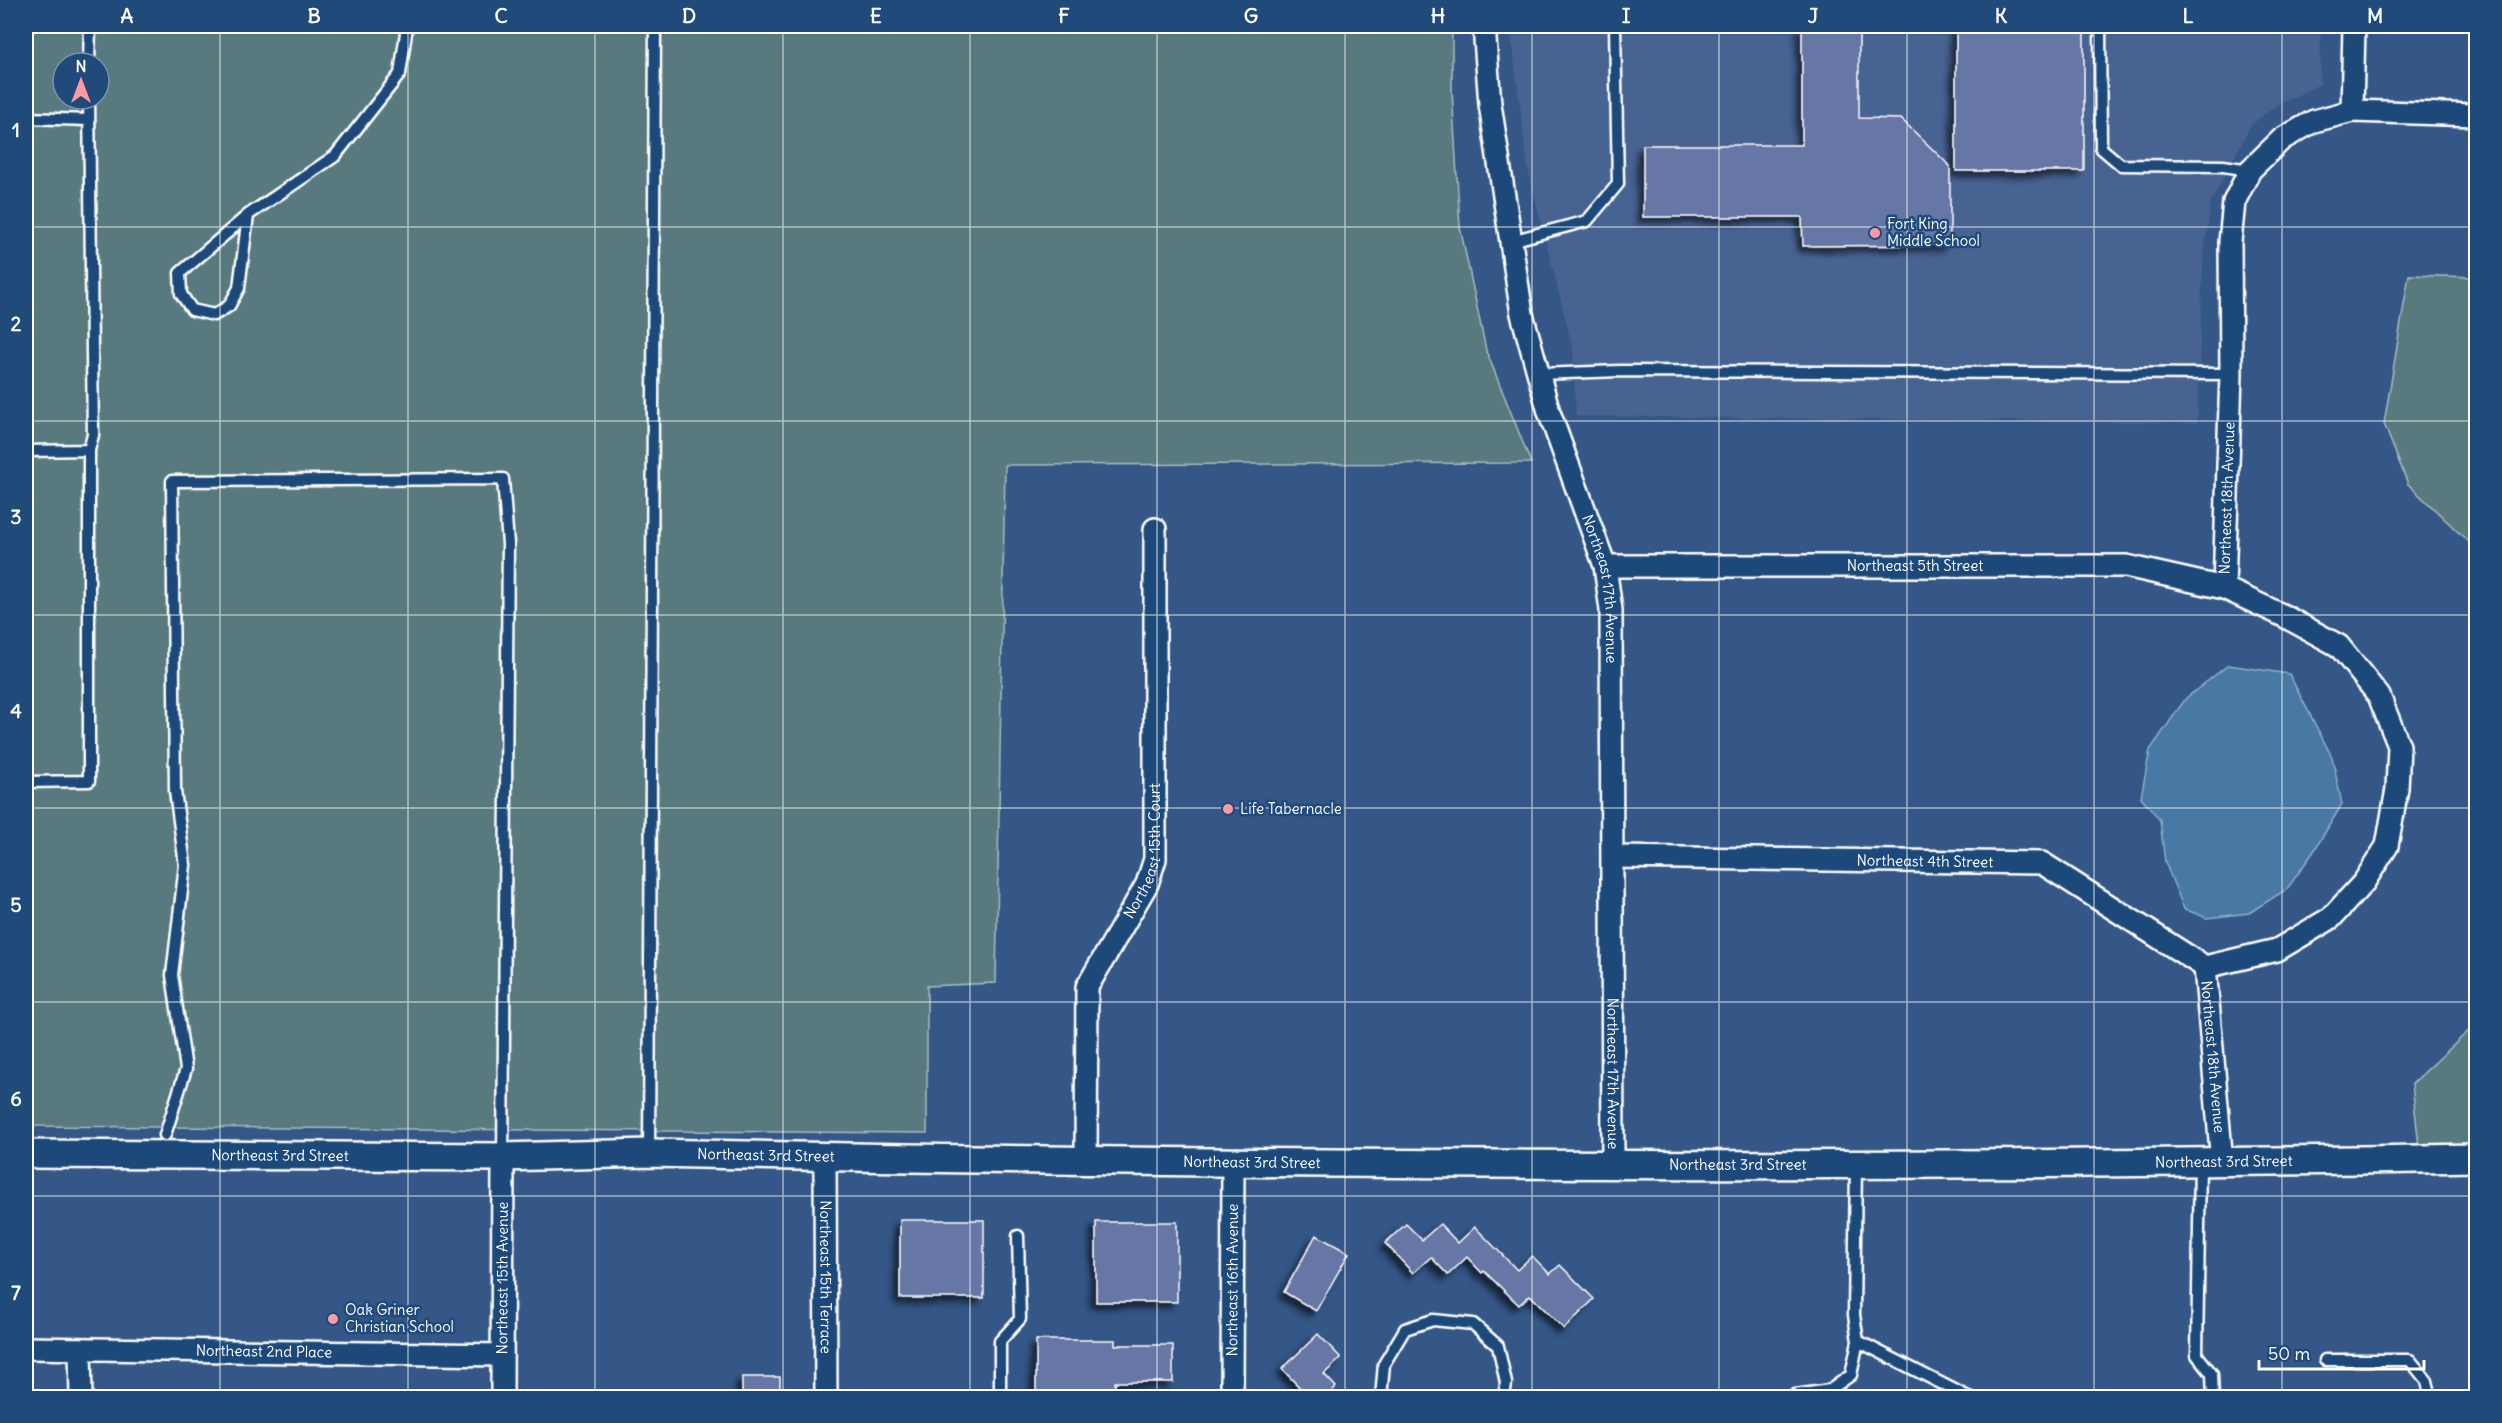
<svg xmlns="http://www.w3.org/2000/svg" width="2502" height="1423" font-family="Delius,sans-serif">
<defs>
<filter id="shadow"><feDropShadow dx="-5.5" dy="5.5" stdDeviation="3" flood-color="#0009"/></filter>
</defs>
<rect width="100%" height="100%" fill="#345787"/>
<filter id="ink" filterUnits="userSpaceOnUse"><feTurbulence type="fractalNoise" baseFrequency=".0167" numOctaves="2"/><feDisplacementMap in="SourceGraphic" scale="12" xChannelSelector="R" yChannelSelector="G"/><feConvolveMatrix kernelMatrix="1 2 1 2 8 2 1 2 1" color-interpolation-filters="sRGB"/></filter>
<g filter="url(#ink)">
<path fill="#476392" d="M1510,26H2321L2320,84L2274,107L2251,125L2211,202L2203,264L2197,423L1576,416L1573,349L1528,170Z"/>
<path fill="#587a7f" stroke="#acbcbf" stroke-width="1.5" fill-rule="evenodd" d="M26,26H1452V91L1460,227L1486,350L1531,463L1005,465L996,983L927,986V1133L26,1126ZM63,63H99V99H63Z
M2409,275L2476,277V549L2408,484L2384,424Z
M2476,1024V1145L2419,1146L2412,1084Z"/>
<path fill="#4779a4" stroke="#91afc8" stroke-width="1.5" d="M2228,665L2289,674L2332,757L2342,804L2314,851L2287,889L2249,913L2207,918L2184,909L2165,862L2160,820L2141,797L2150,750L2186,698Z"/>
<path fill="#6676a5" stroke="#fff" stroke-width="1.5" filter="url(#shadow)" d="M1802,26H1859V118L1901,119L1950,166V245L1803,246L1802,217H1643V145H1802Z
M1956,26H2084V171H1956Z
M900,1220H984V1298H900Z
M1096,1222H1177V1302H1096Z
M1406,1224L1422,1240L1440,1224L1458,1243L1475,1227L1517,1270L1532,1256L1550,1274L1560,1265L1594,1299L1564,1329L1530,1295L1519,1305L1484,1271L1482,1273L1467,1257L1448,1275L1431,1257L1413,1273L1385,1243Z
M1316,1235L1349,1253L1316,1311L1284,1292Z
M1318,1334L1341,1358L1324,1374L1336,1387L1325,1398H1310L1282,1369Z
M1036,1340H1115V1345H1173V1382H1115V1398H1036Z
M742,1377H780V1398H742Z"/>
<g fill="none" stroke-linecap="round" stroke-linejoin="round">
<defs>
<path id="service" d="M2100,26L2101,148L2121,165L2223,166L2250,170
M89,63L90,26
M26,118L89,120
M248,215L239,288L229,306L214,315L192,310L181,294L180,273L248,215L335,156L400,74L407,26
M1511,241L1587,221L1618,184L1615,26
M1539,374L1620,371L2231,374
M26,451L89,450L93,435L89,99
M26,782L89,781V450
M165,1135L186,1069L172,975L185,865L175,791L172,481L503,479L508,544L503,1157
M649,1153L655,26
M2200,1163L2197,1355L2212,1374L2213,1398
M1856,1165L1854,1315L1858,1341L1970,1398
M2325,1360H2410L2427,1381L2431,1398
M1000,1398V1341L1020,1319L1018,1236
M1381,1398L1384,1364L1405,1329L1433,1320L1473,1324L1498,1346L1506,1383L1504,1398
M1793,1398L1795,1395L1830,1390L1851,1375L1858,1341"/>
<g id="minor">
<path id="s1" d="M1484,26L1490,104L1522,314L1549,412L1605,566L1611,610L1613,1166"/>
<path d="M2352,111L2476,115"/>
<path id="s2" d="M1605,566H2126L2224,588"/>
<path id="s3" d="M1613,857L2042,863L2205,967"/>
<path id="s4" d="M2205,967L2277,950L2331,918L2364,882L2387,846L2397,789L2399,746L2379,696L2339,646L2284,616L2224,588L2231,374L2230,242L2234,202L2250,170L2282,139L2314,121L2352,111L2354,26"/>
<path id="s5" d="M2205,967L2222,1163"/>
<path id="s6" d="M825,1157L826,1398"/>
<path id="s7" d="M1086,1160L1087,987L1147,884L1155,859V529"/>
<path id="s8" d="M26,1348L502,1355"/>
<path d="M80,1349L81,1398"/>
<path id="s9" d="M502,1398L503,1157"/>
<path id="s10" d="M1232,1398L1233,1161"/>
</g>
<g id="tertiary">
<path id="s11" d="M26,1154L503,1157L649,1153C1258,1166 1868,1169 2476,1158"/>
</g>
</defs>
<use href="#service" stroke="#fff" stroke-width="15"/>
<use href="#minor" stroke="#fff" stroke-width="26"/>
<use href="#tertiary" stroke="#fff" stroke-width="32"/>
<use href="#service" stroke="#1f4a7a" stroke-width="10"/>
<use href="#minor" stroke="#1f4a7a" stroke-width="21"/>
<use href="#tertiary" stroke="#1f4a7a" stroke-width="27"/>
</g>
</g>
<path fill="none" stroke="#fff" stroke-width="1.5" stroke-opacity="0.55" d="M220,26V1398M408,26V1398M595,26V1398M783,26V1398M970,26V1398M1157,26V1398M1345,26V1398M1532,26V1398M1719,26V1398M1907,26V1398M2094,26V1398M2282,26V1398M26,227H2476M26,421H2476M26,615H2476M26,808H2476M26,1002H2476M26,1196H2476"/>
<g fill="#ff9aa2" stroke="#1f4a7a" stroke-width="2">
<circle cx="1875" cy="233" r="6"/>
<circle cx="1228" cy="809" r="6"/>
<circle cx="333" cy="1319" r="6"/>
</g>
<g text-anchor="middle" stroke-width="5" stroke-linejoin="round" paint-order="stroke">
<g font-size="15" fill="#fff" stroke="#1f4a7a" text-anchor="start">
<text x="1887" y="229">Fort King<tspan x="1887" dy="17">Middle School</tspan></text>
<text x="1240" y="814">Life Tabernacle</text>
<text x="345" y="1315">Oak Griner<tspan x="345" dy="17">Christian School</tspan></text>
</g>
<g font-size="15" fill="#fff" stroke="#1f4a7a">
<text dy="5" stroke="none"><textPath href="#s4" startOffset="666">Northeast 18th Avenue</textPath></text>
<text dy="5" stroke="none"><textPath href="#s2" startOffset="310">Northeast 5th Street</textPath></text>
<text dy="5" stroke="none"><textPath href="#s1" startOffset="578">Northeast 17th Avenue</textPath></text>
<text dy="5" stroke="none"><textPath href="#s7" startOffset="324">Northeast 15th Court</textPath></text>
<text dy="5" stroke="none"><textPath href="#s3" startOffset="312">Northeast 4th Street</textPath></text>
<text dy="5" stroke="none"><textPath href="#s5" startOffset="90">Northeast 18th Avenue</textPath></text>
<text dy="5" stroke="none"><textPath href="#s1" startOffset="1064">Northeast 17th Avenue</textPath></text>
<text dy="5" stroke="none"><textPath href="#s11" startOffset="254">Northeast 3rd Street</textPath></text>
<text dy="5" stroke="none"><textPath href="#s11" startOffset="740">Northeast 3rd Street</textPath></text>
<text dy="5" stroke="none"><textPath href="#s11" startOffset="1226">Northeast 3rd Street</textPath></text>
<text dy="5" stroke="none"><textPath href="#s11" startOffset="2198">Northeast 3rd Street</textPath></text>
<text dy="5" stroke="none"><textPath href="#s11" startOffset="1712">Northeast 3rd Street</textPath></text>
<text dy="5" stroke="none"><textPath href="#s9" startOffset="120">Northeast 15th Avenue</textPath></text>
<text dy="5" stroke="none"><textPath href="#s6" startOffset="120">Northeast 15th Terrace</textPath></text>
<text dy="5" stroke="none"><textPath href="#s10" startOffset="118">Northeast 16th Avenue</textPath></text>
<text dy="5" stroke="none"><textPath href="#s8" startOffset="238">Northeast 2nd Place</textPath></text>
</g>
</g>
<rect width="2502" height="1423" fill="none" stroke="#1f4a7a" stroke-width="66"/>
<g transform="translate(81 81)"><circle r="28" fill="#1f4a7a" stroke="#7992af" stroke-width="1.5"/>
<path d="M0-4.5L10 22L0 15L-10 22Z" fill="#ff9aa2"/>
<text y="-9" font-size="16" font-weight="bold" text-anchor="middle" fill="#ffffff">N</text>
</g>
<path d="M2259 1360v9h165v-9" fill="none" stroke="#ffffff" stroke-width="3"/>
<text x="2268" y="1360" font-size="18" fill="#ffffff" stroke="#1f4a7a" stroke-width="4.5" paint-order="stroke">50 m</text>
<rect x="33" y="33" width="2436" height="1357" fill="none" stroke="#fff" stroke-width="2"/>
<g font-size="20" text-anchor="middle" font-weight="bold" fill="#fff">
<text x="127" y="23">A</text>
<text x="314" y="23">B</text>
<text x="501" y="23">C</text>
<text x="689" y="23">D</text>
<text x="876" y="23">E</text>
<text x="1064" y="23">F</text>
<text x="1251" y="23">G</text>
<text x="1438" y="23">H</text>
<text x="1626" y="23">I</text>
<text x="1813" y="23">J</text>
<text x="2001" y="23">K</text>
<text x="2188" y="23">L</text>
<text x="2375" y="23">M</text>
<text x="16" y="137">1</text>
<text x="16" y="331">2</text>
<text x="16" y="524">3</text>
<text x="16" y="718">4</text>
<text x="16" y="912">5</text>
<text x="16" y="1106">6</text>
<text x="16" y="1300">7</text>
</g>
</svg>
